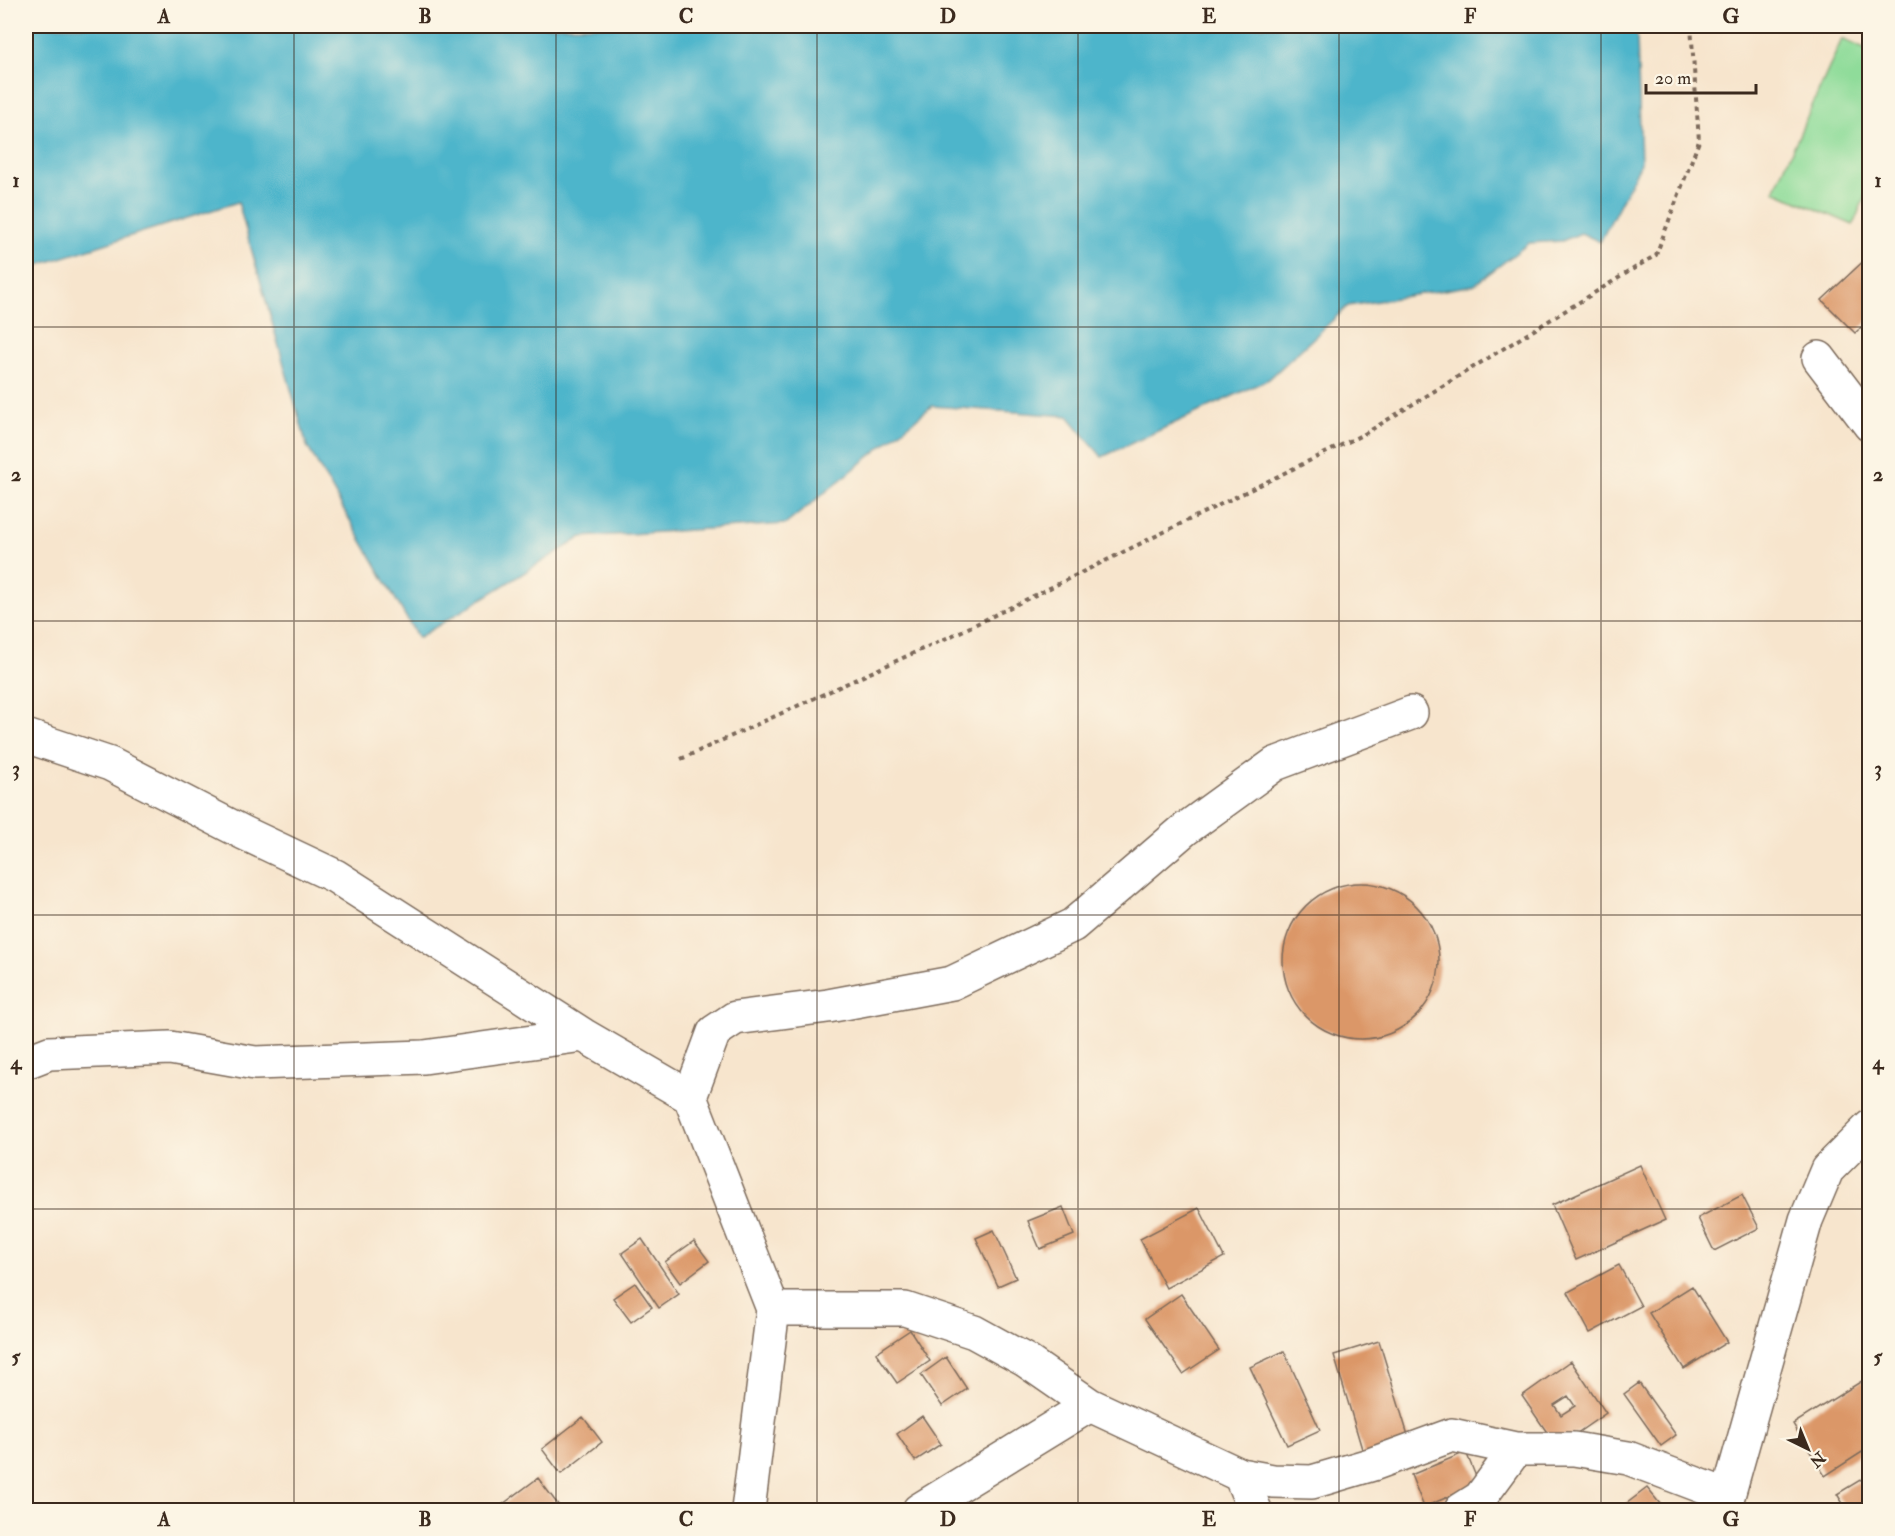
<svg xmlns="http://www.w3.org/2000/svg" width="1895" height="1536" font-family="'IM FELL Double Pica',serif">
<rect width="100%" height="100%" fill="#fcf5e5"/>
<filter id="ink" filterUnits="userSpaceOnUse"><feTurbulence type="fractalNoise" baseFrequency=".0167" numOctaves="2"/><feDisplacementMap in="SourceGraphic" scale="12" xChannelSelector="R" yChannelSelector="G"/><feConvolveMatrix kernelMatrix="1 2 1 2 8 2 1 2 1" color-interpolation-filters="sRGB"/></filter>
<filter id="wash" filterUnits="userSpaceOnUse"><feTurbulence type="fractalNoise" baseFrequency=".008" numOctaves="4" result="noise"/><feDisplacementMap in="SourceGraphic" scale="24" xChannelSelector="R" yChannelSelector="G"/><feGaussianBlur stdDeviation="1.35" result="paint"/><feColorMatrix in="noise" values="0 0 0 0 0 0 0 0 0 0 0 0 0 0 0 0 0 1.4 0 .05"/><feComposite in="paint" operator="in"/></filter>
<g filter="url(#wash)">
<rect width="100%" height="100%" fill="#f7e5cd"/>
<path fill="#8fdc9a" stroke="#65835c" stroke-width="1.5" d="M1842,39L1869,51V187L1853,225L1774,191Z"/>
<path fill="#4db5cb" stroke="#447074" stroke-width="1.5" d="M26,26H1635L1637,37L1641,163L1600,242L1581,233L1562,241L1529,243L1474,285L1348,306L1269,379L1102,457L1068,416L932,406L786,524L582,537L418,638L307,446L238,202L26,269Z"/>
<g id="blocks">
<path fill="#db9767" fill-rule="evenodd" d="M1870,255V319L1855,333L1822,300Z
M1283 961a78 78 0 1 1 156 0a78 78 0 1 1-156 0Z
M1640,1165L1665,1220L1576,1260L1552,1205Z
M1742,1195L1759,1228L1714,1251L1698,1218Z
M1063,1207L1074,1235L1040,1249L1028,1221Z
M1199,1208L1224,1257L1166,1288L1140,1239Z
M994,1230L1016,1278L998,1286L976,1238Z
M642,1239L679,1294L659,1308L622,1253Z
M694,1241L709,1261L680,1283L665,1262Z
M1619,1265L1641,1306L1590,1333L1568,1292Z
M635,1283L652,1307L631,1322L613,1298Z
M1692,1286L1727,1342L1684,1369L1649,1313Z
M1181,1294L1219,1350L1183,1374L1145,1319Z
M910,1330L930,1361L897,1383L876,1353Z
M1379,1341L1411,1445L1365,1459L1334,1355Z
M1284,1351L1320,1430L1287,1445L1250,1367Z
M946,1357L967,1389L942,1406L921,1375Z
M1571,1361L1606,1413L1557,1447L1522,1396ZM1568,1396L1575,1406L1561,1415L1554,1405Z
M1865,1379L1870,1386V1447L1825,1476L1793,1424Z
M1639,1383L1676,1435L1661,1446L1624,1394Z
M922,1416L941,1444L915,1461L897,1434Z
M583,1417L602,1442L561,1474L542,1449Z
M1466,1452L1479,1484L1424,1507L1411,1475Z
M1870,1474V1510H1847L1837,1494Z
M538,1478L562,1510H495Z
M1647,1488L1665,1510H1618Z"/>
</g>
</g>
<g filter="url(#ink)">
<use href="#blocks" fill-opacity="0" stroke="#7d6b5b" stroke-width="1.5"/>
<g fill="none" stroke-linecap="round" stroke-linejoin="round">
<defs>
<path id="street" d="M1819,358L1870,425
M26,736L110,764L244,833L335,876L583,1035L690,1097L773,1309L748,1510
M26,1062L49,1053L170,1048L255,1063L424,1057L583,1035
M690,1097L714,1032L735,1018L828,1006L952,983L1073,925L1184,830L1275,764L1411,713
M773,1309H905L974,1332L1025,1360L1090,1405L919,1510
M1090,1405L1240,1475L1255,1510
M1240,1475L1273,1481L1312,1482L1373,1464L1452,1435L1516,1449H1574L1628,1458L1728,1496
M1461,1510L1480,1498L1516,1449
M1724,1510L1806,1220L1827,1170L1870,1127"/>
</defs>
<use href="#street" stroke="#7d6b5b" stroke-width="36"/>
<path stroke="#7d6b5b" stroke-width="4" stroke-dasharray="4.5 4.5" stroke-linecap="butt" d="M681,759L962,631L1366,433L1656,255L1699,141L1691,26"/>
<use href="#street" stroke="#fff" stroke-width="33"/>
</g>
</g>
<path fill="none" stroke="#3b2a1e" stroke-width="1.5" stroke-opacity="0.55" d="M294,26V1510M556,26V1510M817,26V1510M1078,26V1510M1339,26V1510M1601,26V1510M26,327H1870M26,621H1870M26,915H1870M26,1209H1870"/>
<rect width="1895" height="1536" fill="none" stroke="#fcf5e5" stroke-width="66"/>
<g transform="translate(1808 1449) rotate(137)" stroke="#fcf5e5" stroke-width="4.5" paint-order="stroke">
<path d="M0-4.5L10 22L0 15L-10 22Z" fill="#3b2a1e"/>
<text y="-9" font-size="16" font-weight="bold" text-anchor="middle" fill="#3b2a1e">N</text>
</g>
<path d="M1646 84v9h110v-9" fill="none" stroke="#3b2a1e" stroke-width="3"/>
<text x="1655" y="84" font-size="18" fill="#3b2a1e" stroke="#fcf5e5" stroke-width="4.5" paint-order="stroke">20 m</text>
<rect x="33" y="33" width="1829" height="1470" fill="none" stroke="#3b2a1e" stroke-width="2"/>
<g font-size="20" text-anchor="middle" font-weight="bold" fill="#3b2a1e">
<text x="164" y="23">A</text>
<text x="425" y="23">B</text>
<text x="686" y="23">C</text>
<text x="948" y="23">D</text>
<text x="1209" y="23">E</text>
<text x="1470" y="23">F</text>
<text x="1731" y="23">G</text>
<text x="16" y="187">1</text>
<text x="1878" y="187">1</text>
<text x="16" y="481">2</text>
<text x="1878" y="481">2</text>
<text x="16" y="775">3</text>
<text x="1878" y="775">3</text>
<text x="16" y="1069">4</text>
<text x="1878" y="1069">4</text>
<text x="16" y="1363">5</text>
<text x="1878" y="1363">5</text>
<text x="164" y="1526">A</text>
<text x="425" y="1526">B</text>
<text x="686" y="1526">C</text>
<text x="948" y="1526">D</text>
<text x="1209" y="1526">E</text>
<text x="1470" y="1526">F</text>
<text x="1731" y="1526">G</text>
</g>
</svg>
